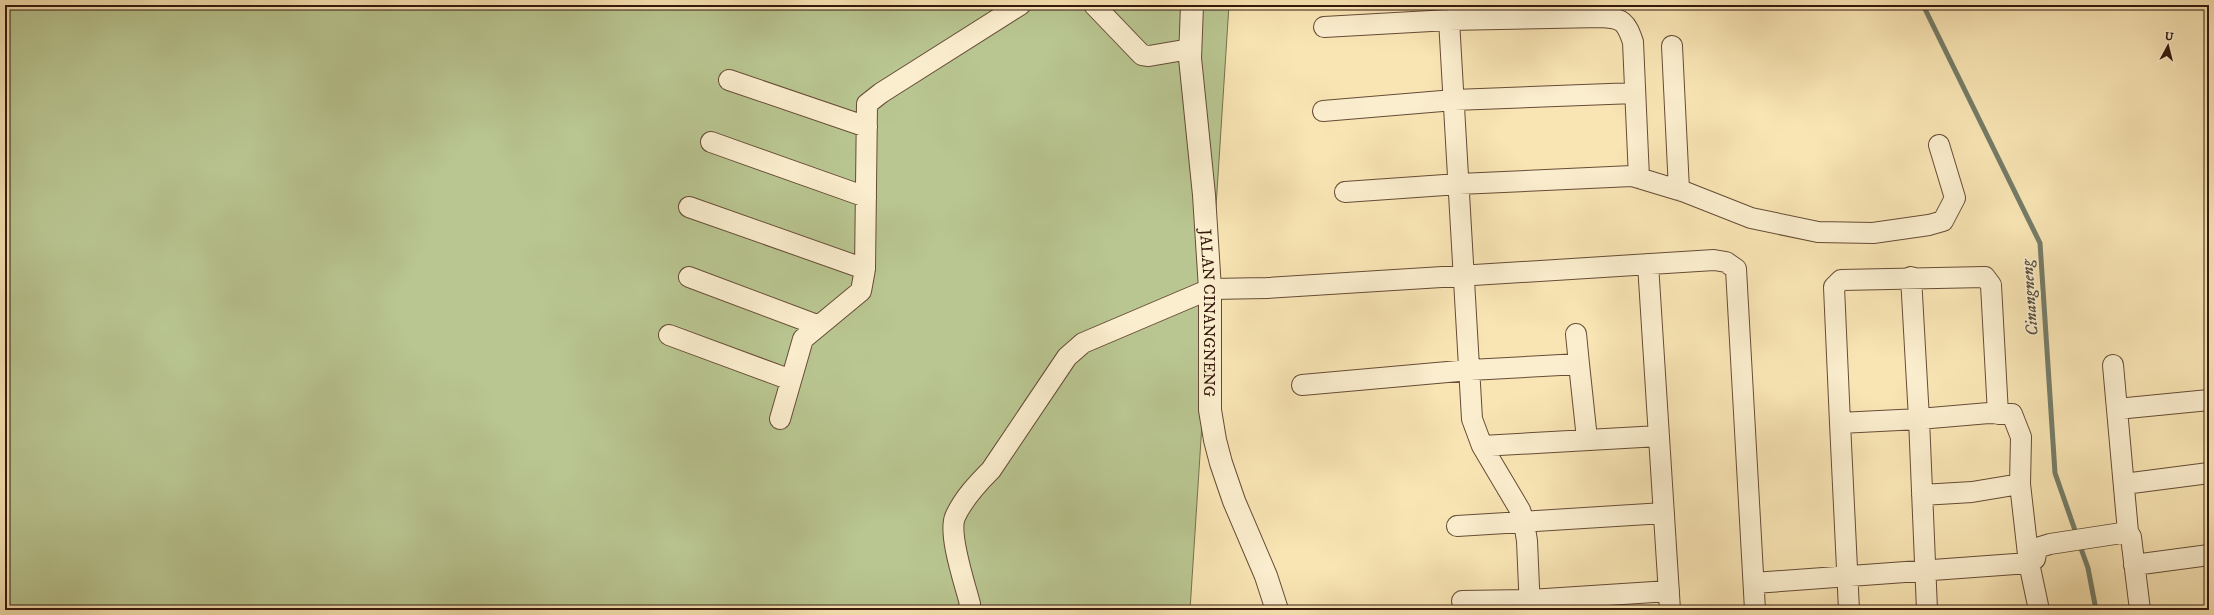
<svg xmlns="http://www.w3.org/2000/svg" width="2214" height="615" font-family="'IM FELL DW Pica',serif">
<rect width="100%" height="100%" fill="#f9e5b4"/>
<filter id="stains"><feTurbulence type="fractalNoise" baseFrequency=".005" numOctaves="4"/><feColorMatrix values="0 0 0 0 .2 0 0 0 0 .09 0 0 0 0 .02 0 0 0 .5 -.17"/></filter>
<radialGradient id="worn" r=".72"><stop offset=".6" stop-color="#630" stop-opacity="0"/><stop offset="1" stop-color="#630" stop-opacity=".3"/></radialGradient>
<path fill="#b9c691" stroke="#77704e" d="M5,5H1229L1190,610H5Z"/>
<g fill="none" stroke-linecap="round" stroke-linejoin="round">
<path stroke="#757d69" stroke-width="5" d="M1923,5L2040,243L2055,473L2077,536
M2079,543L2088,568L2096,610"/>
<defs>
<path id="minor" d="M1094,5L1142,55L1149,56L1190,49
M1449,20L1472,419L1482,446L1520,510L1524,522L1527,541L1530,610
M1324,27L1449,20L1601,17C1623,18 1626,22 1633,42L1639,178
M1672,46L1679,190
M729,80L867,127
M1323,111L1454,100L1635,93
M711,142L866,197
M1345,192L1459,184L1632,176L1685,192L1751,218L1818,232L1873,233L1929,225L1943,221L1955,198L1939,145
M689,207L865,269
M1648,264L1670,610
M689,277L817,325
M1911,277L1919,419L1989,413L2012,414L2021,437L2020,484L1972,492L1922,495
M1576,334L1579,364
M669,335L791,380
M2113,365L2128,532
M1302,385L1470,370L1579,364L1587,439
M2117,409L2209,400
M780,419L803,339L861,291L865,269L867,104L881,93L1020,5
M1840,423L1834,287L1841,280L1985,277L1991,285L1998,414
M1482,446L1659,436
M2020,484L2029,563L2039,610
M2124,484L2209,473
M1457,526L1664,513
M2134,565L2209,555
M1754,583L2029,563L2035,559L2037,548L2050,544L2128,532L2131,537L2140,610
M1462,601L1530,600L1669,591
M968,610L970,604C965,584 948,535 955,517C963,499 977,484 991,470L1067,357L1083,343L1210,289L1267,288L1714,260L1726,262L1736,269L1755,610
M1849,610L1840,423L1919,419L1927,610"/>
<g id="tertiary">
<path id="s1" d="M1192,5L1190,58L1204,195L1210,289V410L1215,440L1221,463L1234,501L1266,576L1277,610"/>
</g>
</defs>
<use href="#minor" stroke="#664c36" stroke-width="22"/>
<use href="#tertiary" stroke="#664c36" stroke-width="24"/>
<use href="#minor" stroke="#fbeece" stroke-width="20"/>
<use href="#tertiary" stroke="#fbeece" stroke-width="22"/>
</g>
<g text-anchor="middle" stroke-width="3.5" stroke-linejoin="round" paint-order="stroke">
<g font-size="16" fill="#35190c" stroke="#fbeece">
<text dy="6" stroke="none"><textPath href="#s1" startOffset="309">JALAN CINANGNENG</textPath></text>
</g>
<g font-size="17" font-style="italic" fill="#5a5342" stroke="#fbeece">
<text transform="translate(2029 298) rotate(-94)" y="6">Cinangneng</text>
</g>
</g>
<rect width="2214" height="615" fill="none" stroke="#f9e5b4" stroke-width="20"/>
<rect x="6" y="6" width="2202" height="603" fill="none" stroke="#35190c" stroke-width="2"/>
<rect x="10" y="10" width="2194" height="595" fill="none" stroke="#35190c"/>
<g transform="translate(2168 46) rotate(7)" stroke="#fbeece" stroke-width="3" paint-order="stroke">
<path d="M0-3L7 15L0 10L-7 15Z" fill="#35190c"/>
<text y="-6" font-size="11" font-weight="bold" text-anchor="middle" fill="#35190c">U</text>
</g>
<rect width="100%" height="100%" filter="url(#stains)"/>
<rect width="100%" height="100%" fill="url(#worn)"/>
</svg>
